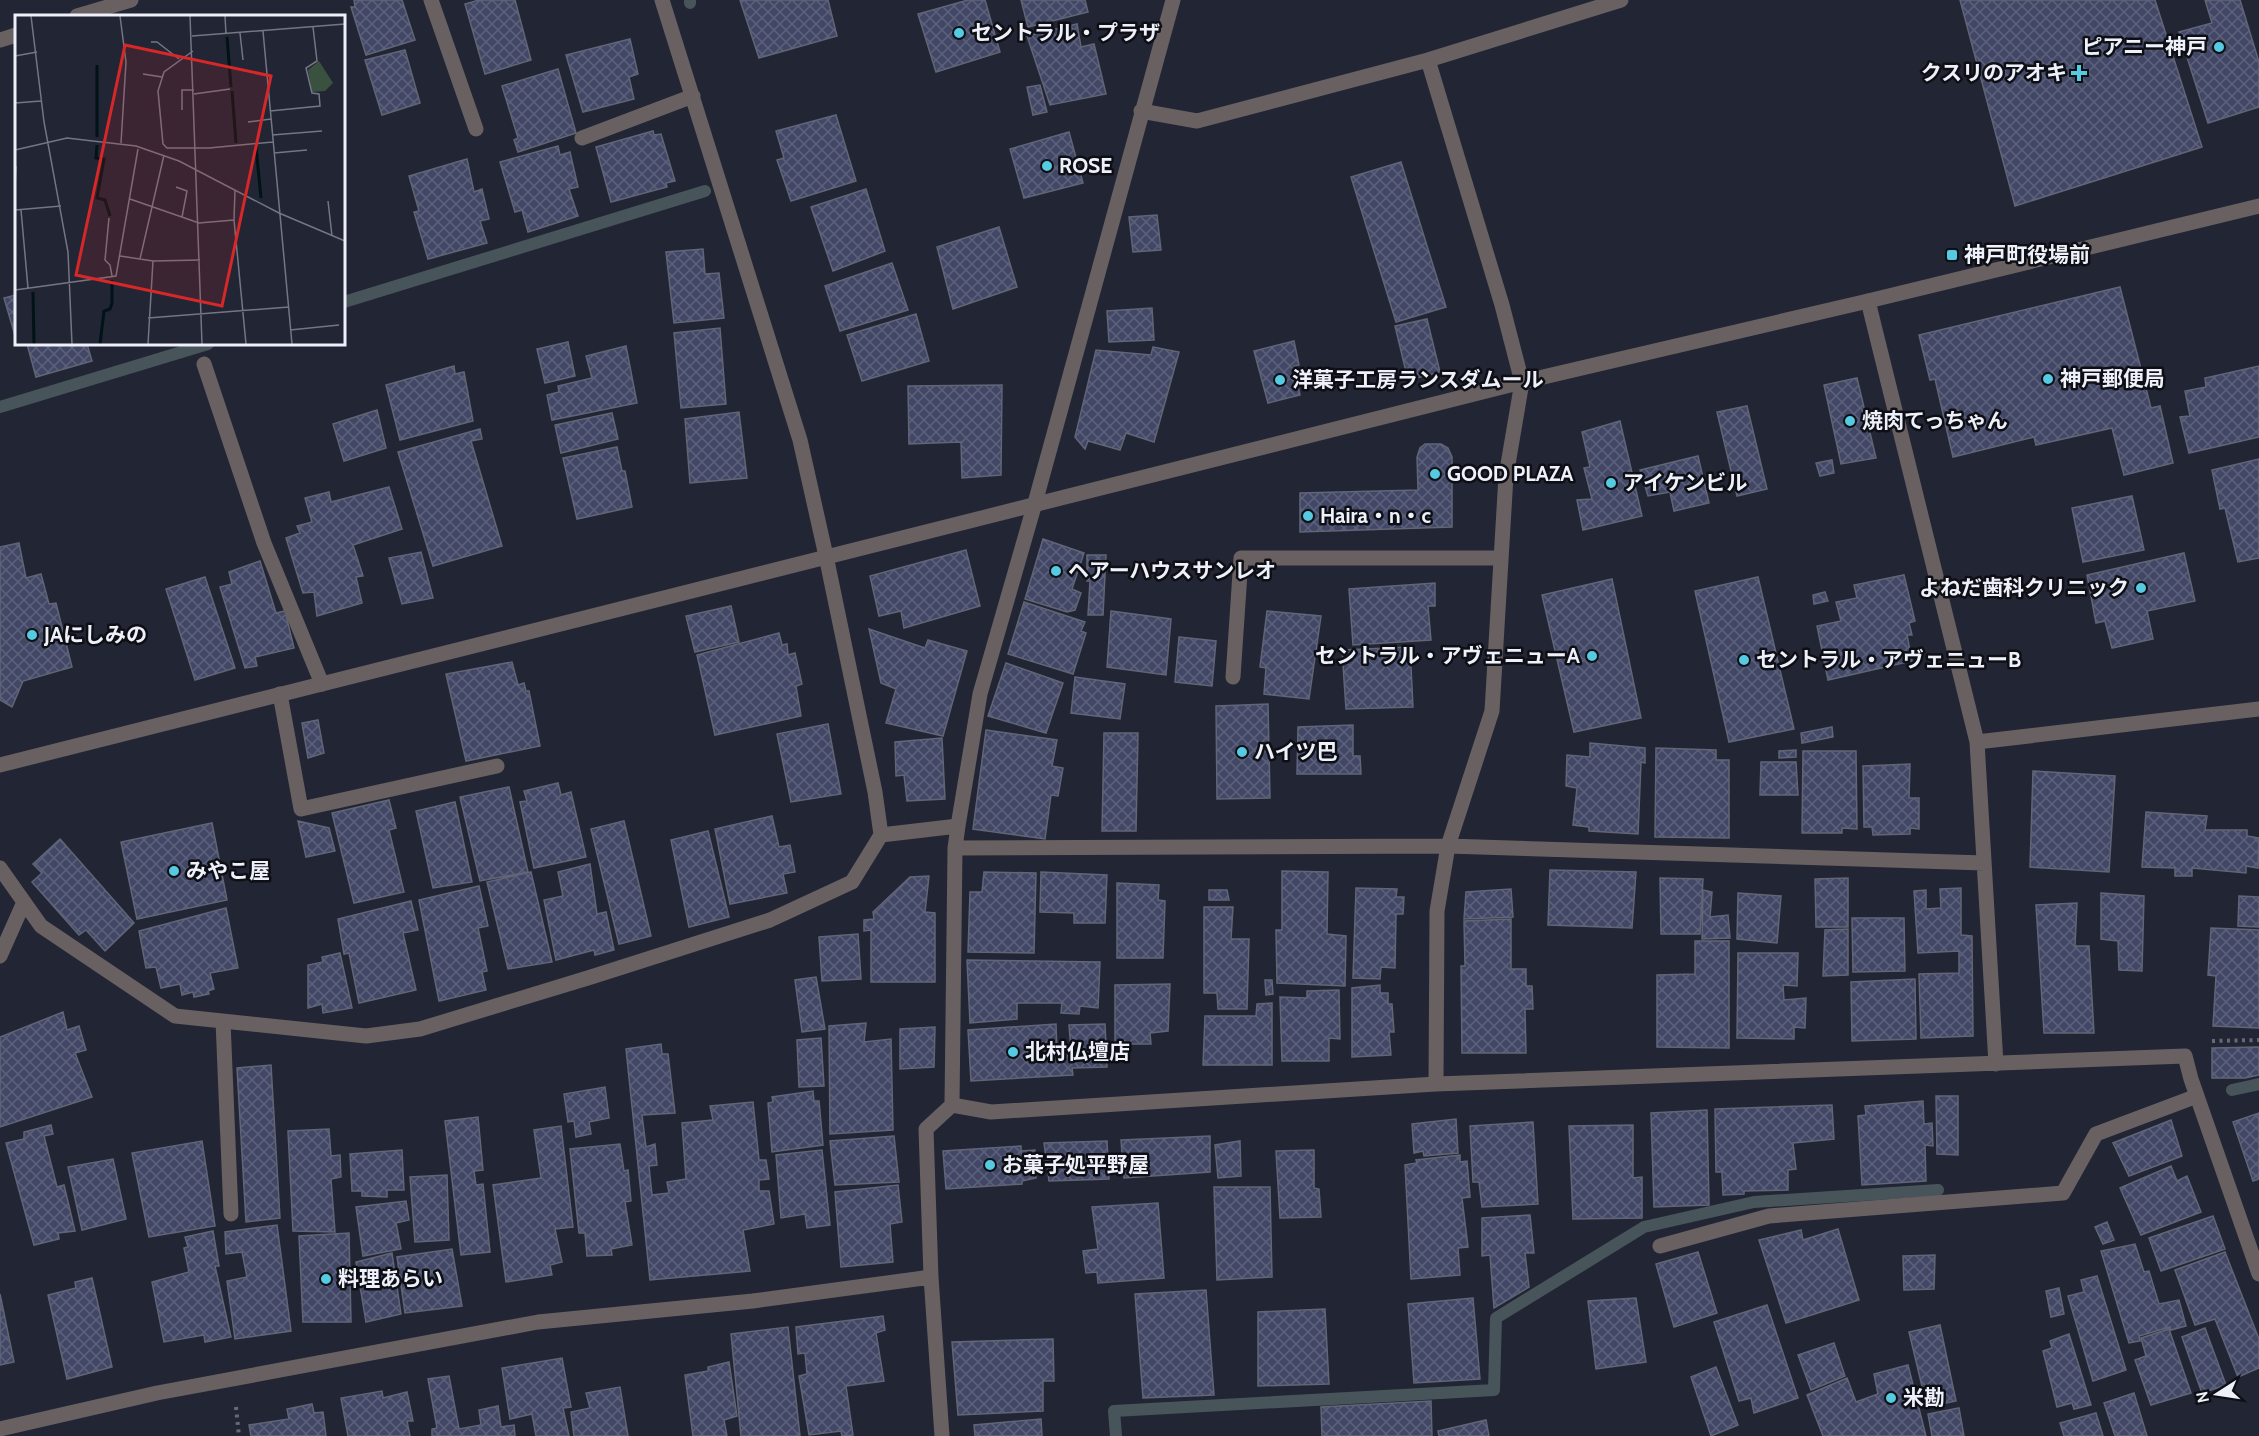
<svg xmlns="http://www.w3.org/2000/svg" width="2259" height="1436" font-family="Cabin,'Noto Sans JP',sans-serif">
<defs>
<pattern id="building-cross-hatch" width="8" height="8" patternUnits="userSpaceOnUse" patternTransform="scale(1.5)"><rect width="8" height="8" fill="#414765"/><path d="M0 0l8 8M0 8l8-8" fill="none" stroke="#5d627c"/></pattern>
</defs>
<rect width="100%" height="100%" fill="#222534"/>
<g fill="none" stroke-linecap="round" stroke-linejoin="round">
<path stroke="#47555a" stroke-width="12" d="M690,0V3
M344,302L705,191
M0,407L208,344
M2232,1090L2259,1084
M1116,1436L1114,1411L1494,1390L1496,1318L1644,1227L1754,1202L1938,1190"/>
</g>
<path fill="url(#building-cross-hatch)" stroke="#616576" stroke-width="1.5" d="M354,0H402L415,40L366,55L351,7H355Z
M479,0H515L531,60L485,74L465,4Z
M740,0H828L837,36L759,58Z
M968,0H985L1000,52L936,72L918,14Z
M1021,0H1085L1088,12L1028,27Z
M1960,0H2155L2202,147L2015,206Z
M2205,0H2240L2259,62V107L2208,123L2179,32L2212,23Z
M1077,24L1081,47L1094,44L1106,94L1050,105L1027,36Z
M630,39L638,74L629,77L634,99L583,112L566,55Z
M405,50L420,103L382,115L365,60Z
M558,69L576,133L518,152L514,140L518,138L502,86Z
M1040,85L1047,112L1033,115L1027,87Z
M836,115L856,181L791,201L777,160L784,158L776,131Z
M653,131L654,135L661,134L675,181L666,183L667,187L611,202L596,147Z
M1069,132L1083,183L1024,198L1010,149Z
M558,146L560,155L570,152L578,187L569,189L578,216L528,232L522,210L515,212L500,162Z
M467,159L474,192L482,189L489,219L480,221L487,243L428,259L414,212L419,211L409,176Z
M1401,162L1446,307L1396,322L1351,177Z
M866,189L885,251L833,271L811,207Z
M1157,215L1161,250L1133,252L1129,217Z
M999,227L1017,287L953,309L937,247Z
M703,249L705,274L719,273L724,318L674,323L666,252Z
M892,263L908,310L840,331L825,286Z
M2120,287L2151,408L2160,406L2173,463L2124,475L2112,428L2036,445L2034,437L1953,457L1935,379L1930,380L1919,335Z
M16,295V339L4,298Z
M1152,308L1154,340L1109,342L1107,311Z
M916,314L929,361L862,381L847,335Z
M1427,319L1440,372L1408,380L1395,326Z
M720,328L726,404L681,408L674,333Z
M1294,341L1299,365L1294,366L1300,395L1268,403L1254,351Z
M568,342L575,376L545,383L537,349Z
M27,344H87L92,361L36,377Z
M626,346L637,403L552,420L547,395L559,392L558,386L592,378L586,356Z
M1153,347L1179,352L1154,442L1126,433L1120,450L1088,441L1085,449L1075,437L1096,350L1151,355Z
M454,366L455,374L464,372L473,421L400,440L386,385Z
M2259,366V437L2189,453L2180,417L2190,416L2185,391L2206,387L2205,378Z
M1857,378L1876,458L1841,464L1824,385Z
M1002,385L1001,475L962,478L961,442L909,444L908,386Z
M1747,406L1767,489L1737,496L1717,412Z
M377,410L386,448L344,461L333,424Z
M739,412L747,478L690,483L685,419Z
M612,413L618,439L561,453L555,425Z
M1620,421L1642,516L1583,530L1577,500L1592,499L1584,468L1590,467L1582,432Z
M480,429L482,439L471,441L502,546L433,566L398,452Z
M1425,444H1441L1448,448L1452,457V527L1300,532V493L1418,490L1417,457L1420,448Z
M617,447L622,471H625L632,507L577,519L563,458Z
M1698,456L1709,503L1674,511L1670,492L1648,496L1640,470Z
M2259,459V558L2238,562L2225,508L2220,509L2212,470Z
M1832,460L1834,473L1820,476L1816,463Z
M389,487L402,529L353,545L363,576L356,577L362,603L317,616L314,592L303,593L286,538L300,533L297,526L312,522L305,498L329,492L331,502Z
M2132,496L2144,550L2083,562L2072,508Z
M1043,539L1084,553L1072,589L1081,593L1075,610L1067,612L1025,599Z
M19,543L26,578L41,574L49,604L56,603L72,667L23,681L12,707L0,700V547Z
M966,550L980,606L904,628L901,611L879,616L870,576Z
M421,552L433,598L402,604L389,558Z
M2184,553L2195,601L2147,611L2153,639L2112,648L2105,621L2096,623L2087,575Z
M1087,555H1106L1103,615H1088L1090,581H1087Z
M260,561L276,613L285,611L294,648L255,657L257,666L245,668L220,587L232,584L229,572Z
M1904,575L1915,621L1909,623L1912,635H1907L1912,661L1828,680L1817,626L1841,621L1836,602L1857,598L1854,585Z
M205,577L235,668L195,680L166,589Z
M1758,577L1794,729L1729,742L1695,591Z
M1612,579L1641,718L1574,732L1542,595Z
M1435,583V606H1428L1431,640L1353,645L1349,589Z
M1825,592L1828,601L1814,604L1813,595Z
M1024,602L1085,622L1081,631L1086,633L1073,674L1008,654Z
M731,606L739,642L695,652L686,616Z
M1111,611L1171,619L1166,675L1107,667Z
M1267,611L1321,616L1309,699L1264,694L1266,668L1260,667Z
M869,629L925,648L928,640L967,651L943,736L886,723L896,689L881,683Z
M779,633L782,645L787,644L788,655L795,653L802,684L796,686L801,716L715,735L697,655Z
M1179,637L1216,641L1212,686L1175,682Z
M1410,647L1413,707L1346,709L1342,650Z
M512,662L518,685L524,683L526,691H529L540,746L466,761L446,674Z
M1006,663L1063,683L1046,733L988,716Z
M1075,677L1125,684L1120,719L1071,713Z
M1268,704L1270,798L1217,799L1216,706Z
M318,720L324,753L308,758L302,723Z
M828,724L841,794L791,802L777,734Z
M1353,725V756H1360L1361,774H1297L1298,727Z
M1832,727L1833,737L1802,743L1801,733Z
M986,730L1057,740L1052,766L1063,768L1058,796L1051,795L1045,839L973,829Z
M1104,733H1138L1136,831H1102Z
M942,738L945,799L907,801L904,775L896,776L895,742Z
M1590,743L1645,748V763L1641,762L1638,834L1589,831V827L1573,825L1577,788L1566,786L1567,755L1590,757Z
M1656,748L1716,750V760H1729V838L1655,837Z
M1796,750V757L1779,758V751Z
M1803,751H1856L1857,829L1842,828V833H1802Z
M1761,762H1796L1798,795H1760Z
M1910,764L1909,798H1919V829L1910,828V834L1873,835L1872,827H1864L1863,766Z
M2033,771L2115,776L2109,872L2030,867Z
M558,783L561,795L571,792L586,857L534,868L520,802L527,801L524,791Z
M509,787L528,872L480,881L460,797Z
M389,800L396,828L389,830L404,892L354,903L332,813Z
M455,802L472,882L433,888L416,811Z
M2146,812L2207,816L2205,830H2247V836L2259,838L2258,868L2246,866V873L2192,868V876H2175V868L2142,867Z
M772,816L779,847L790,845L795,872L783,874L787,893L730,904L715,829Z
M298,821L329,828L335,851L306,857Z
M624,821L651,936L619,944L591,829Z
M212,823L227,900L137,919L121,842Z
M708,831L729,917L689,927L671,840Z
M60,839L134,923L105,951L86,930L79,935L32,882L42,873L33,864Z
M590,864L597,914L606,912L614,950L595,955L594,950L556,960L544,900L563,896L558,872Z
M1550,870L1636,872L1632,928L1548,925Z
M1282,871L1328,872L1327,934L1346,936L1345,986L1277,983L1276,930H1282Z
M531,872L552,962L508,969L487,882Z
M984,872L1036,873L1034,953L968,952L970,892H982Z
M1041,872L1107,875L1105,923H1074V913L1040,912Z
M929,876L925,912L935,913V982H871V930L864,931V920L874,919L873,912L910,877Z
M1660,878L1703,879L1700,934H1661Z
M1848,878V927H1816L1815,879Z
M1117,883L1159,885L1158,900L1165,901L1163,958H1117Z
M479,886L488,926L478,928L487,971L482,972L486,990L439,1001L419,900Z
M1356,888L1397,889L1396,897H1404L1403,914H1396L1395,968L1381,967L1380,979L1353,978Z
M1961,888V935L1972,936L1973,1036L1921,1038L1919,974L1959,973V951L1918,953L1914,891L1926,890V909L1941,908L1940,889Z
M1511,889L1513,917L1464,919L1466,892Z
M1209,890H1227L1229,900H1209Z
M1703,890L1712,892L1710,917L1728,915L1730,938L1702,939Z
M1738,893L1781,896L1777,943L1737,939Z
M2101,893L2144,896L2142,971L2119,970L2118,941L2101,939Z
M2239,896L2259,897V927L2238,926Z
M411,901L418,930L403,933L416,990L359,1003L349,953L344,954L338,919Z
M2077,903L2075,946H2089L2094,1033H2044L2036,905Z
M1204,907H1233L1231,939H1249L1247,1009H1218L1217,993H1204Z
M226,908L238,968L210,973L214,989L208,991L209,994L194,997L193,992L182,995L180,984L161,988L156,967L146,968L139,931Z
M1852,918H1904L1905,971L1853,972Z
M1511,919V969H1526V986H1532L1533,1009H1525L1526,1053H1462L1461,966H1465L1464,921Z
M2211,928L2259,930V1028L2213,1026L2216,976L2208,975Z
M1848,929V975L1823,976L1825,930Z
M858,934L861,979L822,981L819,937Z
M1695,941H1729V1048L1657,1047V975L1695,974Z
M340,953L352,1008L323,1013L322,1004L308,1008V965L323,962L322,957Z
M1738,953H1798L1797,986L1783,985L1784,1000L1806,998L1805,1028L1794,1027V1039L1737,1038Z
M967,960L1100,962L1098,1008L1080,1006L1079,1014L1061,1013L1062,1003H1017V1019L970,1023Z
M816,977L825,1029L802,1032L795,980Z
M1915,979L1916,1039L1852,1041L1851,982Z
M1265,980H1272L1273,994L1266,995Z
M1170,984L1168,1031L1150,1033L1151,1044H1115V985Z
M1380,985V993H1388V1004H1392L1394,1032H1389L1391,1055L1352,1057V988Z
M1339,990L1340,1039L1329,1038V1061H1282L1280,997L1307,998V991Z
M1272,1003V1065H1203L1205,1016H1256L1257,1004Z
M63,1012L67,1030L79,1026L86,1050L75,1053L92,1097L0,1127V1037Z
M866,1023L864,1042L891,1039L893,1130L830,1134L829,1026Z
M1056,1024L1057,1053L1071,1051L1069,1025L1105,1024L1107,1067L1072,1068L1073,1075L971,1081L968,1030Z
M935,1027L934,1067L900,1069V1029Z
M821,1038L824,1086L799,1087L797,1040Z
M661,1044L662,1054H668L675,1113L642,1115L646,1147L655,1144L657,1165L649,1166L652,1195L669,1193L667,1182L686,1179L682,1123L713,1120L710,1106L753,1102L759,1160H766L769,1179L759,1180V1191H769L774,1224L743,1230L750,1271L650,1280L626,1049Z
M2259,1047V1075L2245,1078H2212V1048Z
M271,1065L280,1218L246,1222L237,1068Z
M605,1087L609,1118L589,1122L591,1134L576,1137L574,1121L568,1122L564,1094Z
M813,1091L814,1101H819L823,1145L772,1152L768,1103L773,1102L772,1097Z
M1936,1096H1958V1155L1937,1154Z
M1923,1101L1924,1124L1932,1123L1933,1146L1925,1145L1926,1181L1862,1185L1858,1116L1866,1115L1865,1106Z
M1832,1105L1834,1139L1793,1143L1796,1169L1788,1170V1190L1744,1191V1194L1723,1195L1722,1172H1716L1715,1109Z
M1707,1110L1709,1205L1654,1207L1651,1113Z
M2259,1113V1179L2253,1181L2233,1122Z
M478,1117L483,1170L474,1171L476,1185L483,1184L490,1252L461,1255L445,1121Z
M1456,1119L1458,1153L1424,1156L1423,1151L1414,1153L1412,1124Z
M2171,1120L2182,1156L2129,1176L2113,1143Z
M1533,1122L1538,1204L1482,1207L1479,1182H1473L1470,1126Z
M51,1125L53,1134L44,1136L57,1187L64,1185L75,1231L58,1233L59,1239L34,1245L6,1143L24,1139V1132Z
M1633,1125V1178L1642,1177V1218L1573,1219L1569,1126Z
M561,1126L573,1227L555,1229L562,1262L550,1265L552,1275L506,1282L493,1185L541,1178L534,1130Z
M329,1129L331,1156L340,1155L341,1177L331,1179L335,1232L293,1231L288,1131Z
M894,1136L899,1182L835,1185L830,1141Z
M1210,1136V1172L1124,1178L1121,1140Z
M202,1141L215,1226L149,1237L132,1153Z
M1107,1141L1109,1179L1049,1181L1044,1143Z
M1240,1141L1241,1176L1218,1178L1215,1145Z
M620,1144L624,1171L628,1170L631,1201L625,1202L632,1245L611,1249L612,1255L587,1256L585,1233H579L570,1149Z
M1021,1146V1151L1035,1150L1036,1178L1022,1181V1184L946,1189L943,1151Z
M402,1150L404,1190H387V1197L362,1196V1191H352L350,1154Z
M822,1150L830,1225L807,1228L805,1214L781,1218L776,1155Z
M1314,1150V1188L1319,1189L1321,1217L1280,1218L1276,1151Z
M1460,1155V1162L1467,1161L1470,1197L1462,1198L1468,1247L1458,1248L1460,1275L1411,1279L1405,1165L1417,1163L1416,1160Z
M113,1159L126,1219L82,1230L68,1167Z
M2171,1166L2177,1181L2187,1176L2201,1212L2141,1235L2120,1188Z
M447,1175L449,1240L415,1242L410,1177Z
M898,1185L902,1222L890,1224L893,1262L841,1267L835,1192Z
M1214,1187H1270L1272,1277L1217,1280Z
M406,1201L409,1220L396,1223L401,1249L363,1256L356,1207Z
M1158,1203L1164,1278L1098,1283L1097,1272L1086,1273L1083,1251L1098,1249L1092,1207Z
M1530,1215L1534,1253H1525L1529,1287L1494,1308L1490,1255L1482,1256V1218Z
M2213,1216L2225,1249L2161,1271L2149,1238Z
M2107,1222L2114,1240L2103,1244L2095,1227Z
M277,1225L291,1331L235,1339L227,1281L247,1277L242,1252L226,1254L225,1232Z
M1838,1229L1859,1300L1786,1323L1759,1240L1801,1230L1803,1240Z
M213,1231L219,1266H215L231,1337L205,1342L204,1335L164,1342L152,1282L189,1272L184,1248L188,1247L185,1237Z
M349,1233L351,1322H303L299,1236Z
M2135,1244L2144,1272L2149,1271L2159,1304L2179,1300L2186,1326L2171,1330L2170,1327L2139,1336L2140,1341L2129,1343L2101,1251Z
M452,1249L462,1306L405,1313L397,1257Z
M1698,1252L1717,1313L1674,1327L1656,1264Z
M2225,1252L2259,1339V1368L2238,1377L2215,1319L2195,1325L2175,1270Z
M392,1253L401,1314L366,1322L356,1262Z
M1935,1255L1934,1289L1904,1290L1903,1256Z
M2097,1276L2126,1370L2093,1381L2068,1296L2084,1292L2081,1280Z
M92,1278L112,1367L67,1379L48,1295L76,1288L75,1282Z
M2059,1288L2064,1314L2051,1317L2046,1291Z
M1206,1290L1214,1395L1143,1398L1135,1294Z
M0,1294L14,1362L0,1365Z
M1473,1298L1480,1379L1414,1383L1408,1304Z
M1636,1298L1646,1362L1596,1369L1588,1301Z
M1767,1305L1798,1398L1754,1413L1751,1398L1739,1401L1714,1322Z
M1325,1309L1329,1384L1258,1386V1312Z
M883,1316L885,1330L876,1333L884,1381L846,1386L853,1435L842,1436L841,1431L809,1435L799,1376L807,1374L805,1353L798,1354L796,1327Z
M1940,1325L1956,1401L1927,1407L1909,1332Z
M788,1327L800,1436H741L731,1334Z
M2205,1328L2226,1385L2202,1393L2182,1337Z
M2169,1329L2191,1393L2151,1405L2135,1360L2146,1356L2141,1338Z
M2069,1334L2091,1405L2074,1409L2072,1403L2057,1407L2043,1351L2052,1348L2050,1341Z
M1053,1339L1054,1381H1043V1411L958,1415L952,1342Z
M1834,1343L1845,1376L1811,1390L1798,1355Z
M562,1358L571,1407L563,1408L569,1436H536L532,1414L510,1419L502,1368Z
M729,1362L737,1416L724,1420L727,1436H693L685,1375L708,1371V1367Z
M1908,1365L1926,1436H1823L1807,1395L1847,1378L1856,1402L1878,1394L1874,1374Z
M1716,1367L1738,1425L1711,1436L1691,1377Z
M449,1376L459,1429L481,1425L479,1410L498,1406L501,1427L514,1425L515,1436H432V1429L437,1428L428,1379Z
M620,1387L628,1436H574L571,1412L590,1408L586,1393Z
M382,1391L383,1398L407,1392L413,1421H407L410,1436H348L341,1398Z
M2134,1393L2147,1436H2115L2104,1403Z
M1431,1401L1432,1436H1322L1321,1407Z
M312,1404L314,1413L323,1412L326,1436H251L249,1425L289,1419L287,1409Z
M1959,1408L1964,1436H1932L1928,1414Z
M2096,1413L2103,1436H2064L2060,1423Z
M1041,1419L1042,1436H975L974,1425Z
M1486,1420L1489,1436H1439L1438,1431Z"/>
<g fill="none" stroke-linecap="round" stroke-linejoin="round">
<path stroke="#676977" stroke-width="4" stroke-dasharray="3 4.5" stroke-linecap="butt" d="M2212,1041L2259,1040
M236,1407L239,1436"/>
<path stroke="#696062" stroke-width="15" d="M431,0L476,129
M77,16L131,0
M0,40L16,35
M1428,60L1502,305L1522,382L1506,476L1492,711L1448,846L1437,911L1436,1084
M1141,111L1197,121L1428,60L1621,0
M582,138L693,96
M1868,301L1977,742L1996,1064
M204,364L264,543L322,684
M1233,677L1241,558H1501
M280,694L301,809L497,766
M1977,742L2259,709
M881,835L958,826
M955,848L1448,846L1984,863
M0,868L41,926L175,1016L366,1036L420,1029L591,977L770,920L852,882L881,835L875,792L826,556L800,440L662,0
M0,956L24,902
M223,1021L231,1214
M952,1105L991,1112L1436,1084L2185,1056L2191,1079L2259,1274
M1660,1246L1769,1216L2063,1193L2096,1134L2197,1096
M0,1429L157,1393L538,1322L753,1301L931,1277
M942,1436L931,1277L926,1129L952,1105L955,848L958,826L980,694L1035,503L1173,0"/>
<path stroke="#696062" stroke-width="15" d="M0,765L1522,382L1868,301L2259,206"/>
</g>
<g fill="#55cae0" stroke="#0d0f15" stroke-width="2">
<circle cx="959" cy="33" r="6"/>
<circle cx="2219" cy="47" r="6"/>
<path d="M2076 64h6v6h6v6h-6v6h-6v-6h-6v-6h6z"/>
<circle cx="1047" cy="166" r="6"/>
<rect x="1946" y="249" width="12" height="12" rx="3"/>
<circle cx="2048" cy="379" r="6"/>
<circle cx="1280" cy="380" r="6"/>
<circle cx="1850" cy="421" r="6"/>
<circle cx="1435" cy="474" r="6"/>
<circle cx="1611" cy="483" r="6"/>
<circle cx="1308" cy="516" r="6"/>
<circle cx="1056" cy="571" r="6"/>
<circle cx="2141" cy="588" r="6"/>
<circle cx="32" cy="635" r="6"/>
<circle cx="1592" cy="656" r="6"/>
<circle cx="1744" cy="660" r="6"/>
<circle cx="1242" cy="752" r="6"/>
<circle cx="174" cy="871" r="6"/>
<circle cx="1013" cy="1052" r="6"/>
<circle cx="990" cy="1165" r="6"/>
<circle cx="326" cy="1279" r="6"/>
<circle cx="1891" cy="1398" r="6"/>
</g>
<g text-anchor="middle" stroke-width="5" stroke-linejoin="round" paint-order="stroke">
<g font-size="21" font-weight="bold" fill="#eef0fa" stroke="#0d0f15" text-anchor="start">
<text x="971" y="40">セントラル・プラザ</text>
<text x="2207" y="54" text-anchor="end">ピアニー神戸</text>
<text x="2067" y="80" text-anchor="end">クスリのアオキ</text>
<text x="1059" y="173">ROSE</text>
<text x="1964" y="262">神戸町役場前</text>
<text x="2060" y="386">神戸郵便局</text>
<text x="1292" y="387">洋菓子工房ランスダムール</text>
<text x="1862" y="428">焼肉てっちゃん</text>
<text x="1447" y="481">GOOD PLAZA</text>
<text x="1623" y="490">アイケンビル</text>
<text x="1320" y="523">Haira・n・c</text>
<text x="1068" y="578">ヘアーハウスサンレオ</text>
<text x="2129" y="595" text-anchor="end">よねだ歯科クリニック</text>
<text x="44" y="642">JAにしみの</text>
<text x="1580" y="663" text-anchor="end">セントラル・アヴェニューA</text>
<text x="1756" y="667">セントラル・アヴェニューB</text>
<text x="1254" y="759">ハイツ巴</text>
<text x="186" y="878">みやこ屋</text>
<text x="1025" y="1059">北村仏壇店</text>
<text x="1002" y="1172">お菓子処平野屋</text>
<text x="338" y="1286">料理あらい</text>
<text x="1903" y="1405">米勘</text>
</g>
</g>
<g transform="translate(15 15)">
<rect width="330" height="330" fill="#222534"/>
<path d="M304,46L318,68L310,76L297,77L293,55Z" fill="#3a5140"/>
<path fill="none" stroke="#001316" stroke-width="3" d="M212,22L216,72M217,76L221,128M82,122V50M82,130L81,143L89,144L82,183L90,185L95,201M241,132L246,183M18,277L19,329M85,329L89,296L95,294L97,288V265"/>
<path fill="none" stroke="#747683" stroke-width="1.5" d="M16,1L29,107L53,237L57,329M105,1L111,47L106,128M175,1L187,329M210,1L211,19M248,16L277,329M225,18L228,45M177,21L330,9M136,27H142L164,44M178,36L149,57L143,76L148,129L152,133H194L258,127M0,41L22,37M128,59L147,62M179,79L215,74M0,88L26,86M167,95V75H179M255,96L305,91L304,79L297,78L291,53L302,46L298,12M233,107L256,104M257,120L307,116M0,135L52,123L121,131L164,146L264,198L330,226M259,138L292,135M0,172L1,151M161,172L172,176L167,202M220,175L219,205L231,329M115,184L184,208L219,205M313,186L317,221M0,195L46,191M6,195L13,273M94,203L90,245L95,250L97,261M105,241L138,246L185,245M125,244L149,140M0,275L101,261L123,134M133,303L274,292M275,315L324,310M133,329L138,246"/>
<path fill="#d62828" fill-opacity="0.15" stroke="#d62828" stroke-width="3" d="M110,30L256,61L207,291L61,260Z"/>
<rect width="330" height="330" fill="none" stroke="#eef0fa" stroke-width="3"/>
</g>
<g transform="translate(2217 1394) rotate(258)" stroke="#0d0f15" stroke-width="4.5" paint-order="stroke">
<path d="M0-4.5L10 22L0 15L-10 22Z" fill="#eef0fa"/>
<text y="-9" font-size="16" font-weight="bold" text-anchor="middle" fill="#eef0fa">N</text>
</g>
</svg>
